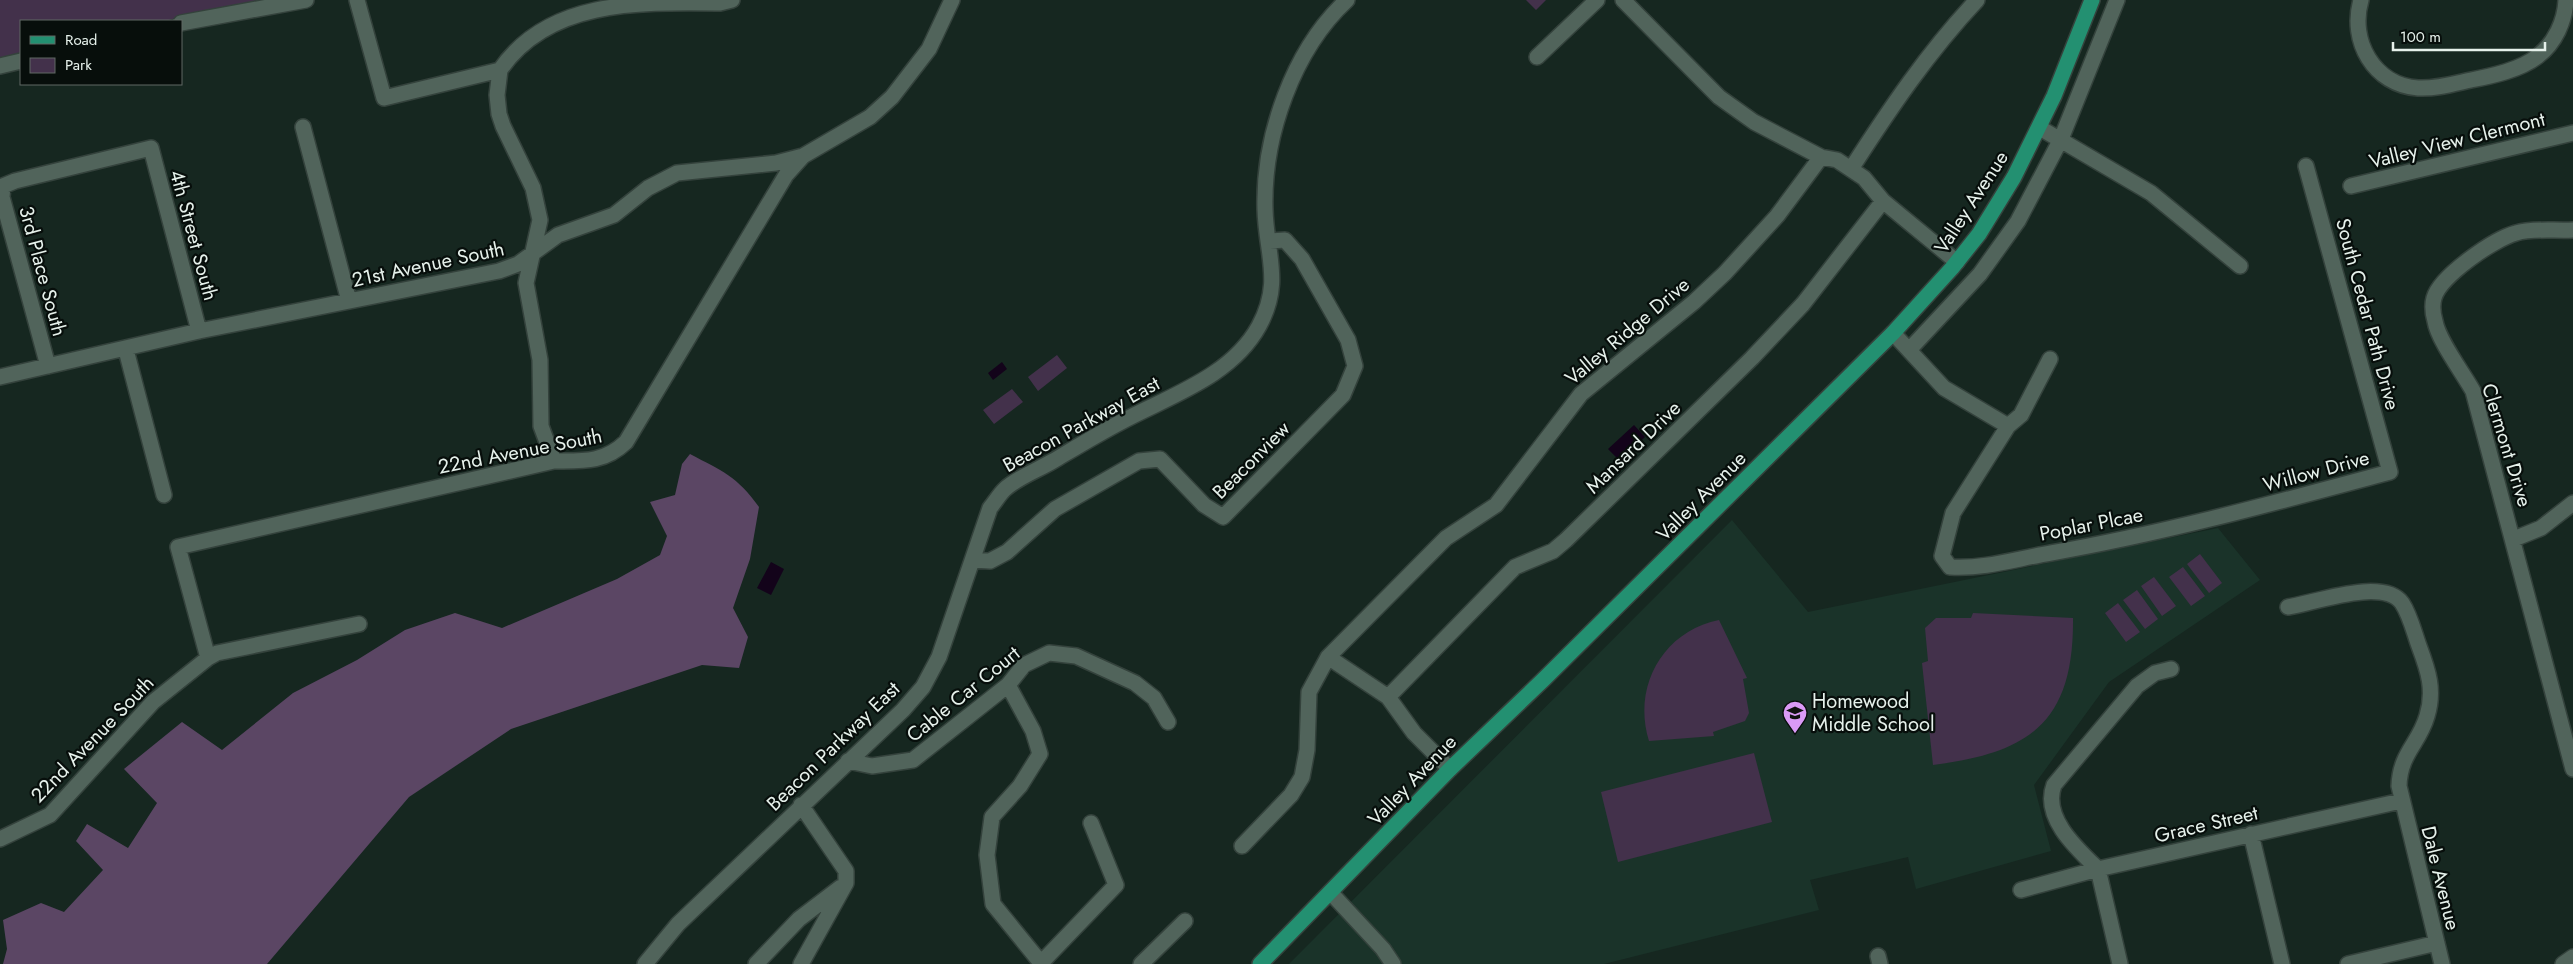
<svg xmlns="http://www.w3.org/2000/svg" width="2573" height="964" font-family="Jost,sans-serif">
<rect width="100%" height="100%" fill="#162720"/>
<path fill="#1a3329" d="M1732,520L1808,612L2218,528L2260,580L2109,682L2034,785L2051,851L1916,889L1908,857L1810,880L1819,910L1604,964H1289Z"/>
<path fill="#43314b" d="M0,0H258L164,21H21V53L0,58Z
M1526,0H1546L1536,10Z
M1057,355L1067,368L1038,391L1028,377Z
M1012,389L1023,402L994,424L983,410Z
M2200,554L2222,583L2209,593L2187,564Z
M2183,567L2205,596L2191,606L2169,577Z
M2154,577L2176,606L2162,616L2141,586Z
M2137,590L2158,619L2145,629L2123,600Z
M2118,603L2140,632L2126,642L2105,613Z
M1973,613L2073,618C2074,721 2031,753 1933,765L1922,663L1928,661L1925,628L1936,618H1971Z
M1719,620L1747,678L1743,679L1749,713L1745,721L1713,732L1714,736L1649,741C1632,687 1663,631 1719,620Z
M1754,753L1772,822L1618,862L1601,792Z"/>
<path fill="#5b4664" d="M690,454C722,471 737,476 759,507L750,559L733,608L748,637L739,668L702,665L511,729L409,797L267,964H3L7,949L3,920L41,903L64,912L103,870L76,841L87,824L128,848L157,803L124,769L182,722L222,750L293,693L357,660L405,630L455,613L502,628L617,579L660,555L667,536L650,502L675,495L682,464Z"/>
<path fill="#13031a" d="M1002,362L1007,369L993,380L988,373Z
M1634,425L1645,437L1620,461L1608,449Z
M771,562L784,569L771,595L757,588Z"/>
<g fill="none" stroke-linecap="round" stroke-linejoin="round">
<defs>
<path id="minor" d="M357,0L384,98L500,70C548,0 637,2 720,3L732,0
M1623,0L1719,97L1754,122L1821,157L1837,160L1864,178L1883,201L1957,262
M2361,0C2349,41 2374,85 2418,88C2436,89 2453,84 2471,80C2492,76 2520,70 2538,56C2555,43 2565,21 2566,0
M181,23L306,0
M1537,57L1597,0
M0,66L21,61
M500,70L497,95L499,114L503,126L533,188L540,220L526,283L540,360L541,426L554,461
M303,127L349,301
M2040,128L2151,193L2240,266
M1851,169C1889,110 1928,52 1977,0
M2351,186L2573,133
M2573,230C2555,231 2532,228 2516,233C2494,239 2440,276 2434,298C2432,305 2433,314 2435,321C2438,340 2463,373 2473,391L2573,769
M1893,333L1944,388L2008,426
M126,350L164,495
M1909,350L1980,274L2018,221L2061,139L2117,0
M2050,359L2021,415L2008,426L1953,513L1942,556L1950,567C1986,569 2015,559 2051,553C2165,533 2278,502 2390,472L2306,166
M48,366L2,197L3,186L15,181L151,148L199,331
M0,377L199,331L499,271L518,264L558,235L614,215L648,188L677,173L776,163L803,156L870,117L892,97L929,49L952,0
M2514,539L2541,528L2573,503
M973,560L990,561L1007,552L1055,509L1139,461L1160,459L1204,505L1223,517L1343,395L1355,366L1348,340L1302,259L1285,240L1269,241
M2288,607C2314,603 2383,577 2402,603C2410,615 2414,632 2419,646C2428,670 2435,690 2427,716C2419,744 2400,753 2399,786L2442,964
M1328,657L1388,697L1414,733L1450,769
M208,658L178,547L554,461C583,461 604,463 626,442L786,175L803,156
M1008,685L1033,731L1040,754L1020,786L992,817L987,855L993,904L1041,963L1116,885L1091,823
M1388,697L1515,567L1553,551L1566,540L1752,358L1803,304L1883,201
M848,761L872,766L913,760L1008,685L1024,665L1049,653L1076,656L1135,683L1154,698L1168,722
M2251,834L2282,964
M0,839L50,815L153,702L208,658L217,653L359,624
M1242,846L1291,795L1302,777L1307,750L1309,692L1328,657L1446,538L1496,505L1581,394L1694,302L1725,273L1777,216L1821,157
M2098,869C2076,848 2042,817 2054,785L2137,686L2155,673L2171,669
M2098,869L2120,964
M2021,890L2098,869L2401,801
M1331,893L1383,949L1393,964
M1878,956L1880,964
M645,964L678,924L903,710L923,687L939,657L990,508C995,502 999,495 1004,490C1016,478 1038,470 1053,461C1075,448 1098,434 1121,422C1169,396 1231,377 1259,326C1283,282 1266,254 1265,209C1263,136 1293,50 1347,0
M756,964L799,919L841,887
M801,964L846,883V871L801,805
M1141,964L1185,921
M2348,964L2437,943
M2563,964L2573,957"/>
<path id="major" d="M1260,964L1450,769L1543,680L1893,333L1952,268L1979,234L2014,177L2054,96L2092,0"/>
</defs>
<use href="#minor" stroke="#34423c" stroke-width="18"/>
<use href="#major" stroke="#34423c" stroke-width="18"/>
<use href="#minor" stroke="#51645b" stroke-width="15"/>
<use href="#major" stroke="#239071" stroke-width="15"/>
</g>
<defs>
<symbol id="school-pin" viewBox="-11 -11 22 30"><path d="M0 17L-7.5 6A9.5 9.5 0 1 1 7.5 6Z" fill="#da9af6" stroke="#070e0b"/><path d="M0-5L7-2L0 1L-7-2ZM-4 1L0 2.5L4 1V4Q0 6-4 4Z" fill="#111"/></symbol>
</defs>
<g fill-rule="evenodd">
<use href="#school-pin" x="1781" y="699" width="28" height="38"/>
</g>
<g text-anchor="middle" stroke-width="4.5" stroke-linejoin="round" paint-order="stroke">
<g font-size="20" fill="#e6f1eb" stroke="#070e0b">
<text transform="translate(2457 140) rotate(-14)" y="7">Valley View Clermont</text>
<text transform="translate(1971 202) rotate(-57)" y="7">Valley Avenue</text>
<text transform="translate(194 235) rotate(75)" y="7">4th Street South</text>
<text transform="translate(428 264) rotate(-12)" y="7">21st Avenue South</text>
<text transform="translate(43 271) rotate(75)" y="7">3rd Place South</text>
<text transform="translate(2368 314) rotate(75)" y="7">South Cedar Path Drive</text>
<text transform="translate(1627 331) rotate(-40)" y="7">Valley Ridge Drive</text>
<text transform="translate(1081 424) rotate(-29)" y="7">Beacon Parkway East</text>
<text transform="translate(2507 445) rotate(73)" y="7">Clermont Drive</text>
<text transform="translate(1633 447) rotate(-44)" y="7">Mansard Drive</text>
<text transform="translate(520 451) rotate(-11)" y="7">22nd Avenue South</text>
<text transform="translate(1251 460) rotate(-45)" y="7">Beaconview</text>
<text transform="translate(2316 471) rotate(-15)" y="7">Willow Drive</text>
<text transform="translate(1701 496) rotate(-45)" y="7">Valley Avenue</text>
<text transform="translate(2091 524) rotate(-11)" y="7">Poplar Plcae</text>
<text transform="translate(963 694) rotate(-39)" y="7">Cable Car Court</text>
<text transform="translate(92 739) rotate(-46)" y="7">22nd Avenue South</text>
<text transform="translate(833 746) rotate(-44)" y="7">Beacon Parkway East</text>
<text transform="translate(1412 780) rotate(-46)" y="7">Valley Avenue</text>
<text transform="translate(2206 824) rotate(-13)" y="7">Grace Street</text>
<text transform="translate(2441 878) rotate(76)" y="7">Dale Avenue</text>
</g>
<g font-size="20" fill="#e6f1eb" stroke="#070e0b" text-anchor="start">
<text x="1812" y="708">Homewood<tspan x="1812" dy="23">Middle School</tspan></text>
</g>
</g>
<rect x="20" y="20" width="162" height="65" fill="#070e0b" stroke="#606965"/>
<rect x="30" y="36" width="25" height="8" fill="#239071" stroke="#606965"/>
<text x="65" y="45" font-size="15" fill="#e6f1eb">Road</text>
<rect x="30" y="58" width="25" height="15" fill="#43314b" stroke="#606965"/>
<text x="65" y="70" font-size="15" fill="#e6f1eb">Park</text>
<path d="M2393 42v8h152v-8" fill="none" stroke="#e6f1eb" stroke-width="2.5"/>
<text x="2400" y="42" font-size="15" fill="#e6f1eb" stroke="#070e0b" stroke-width="4" paint-order="stroke">100 m</text>
</svg>
